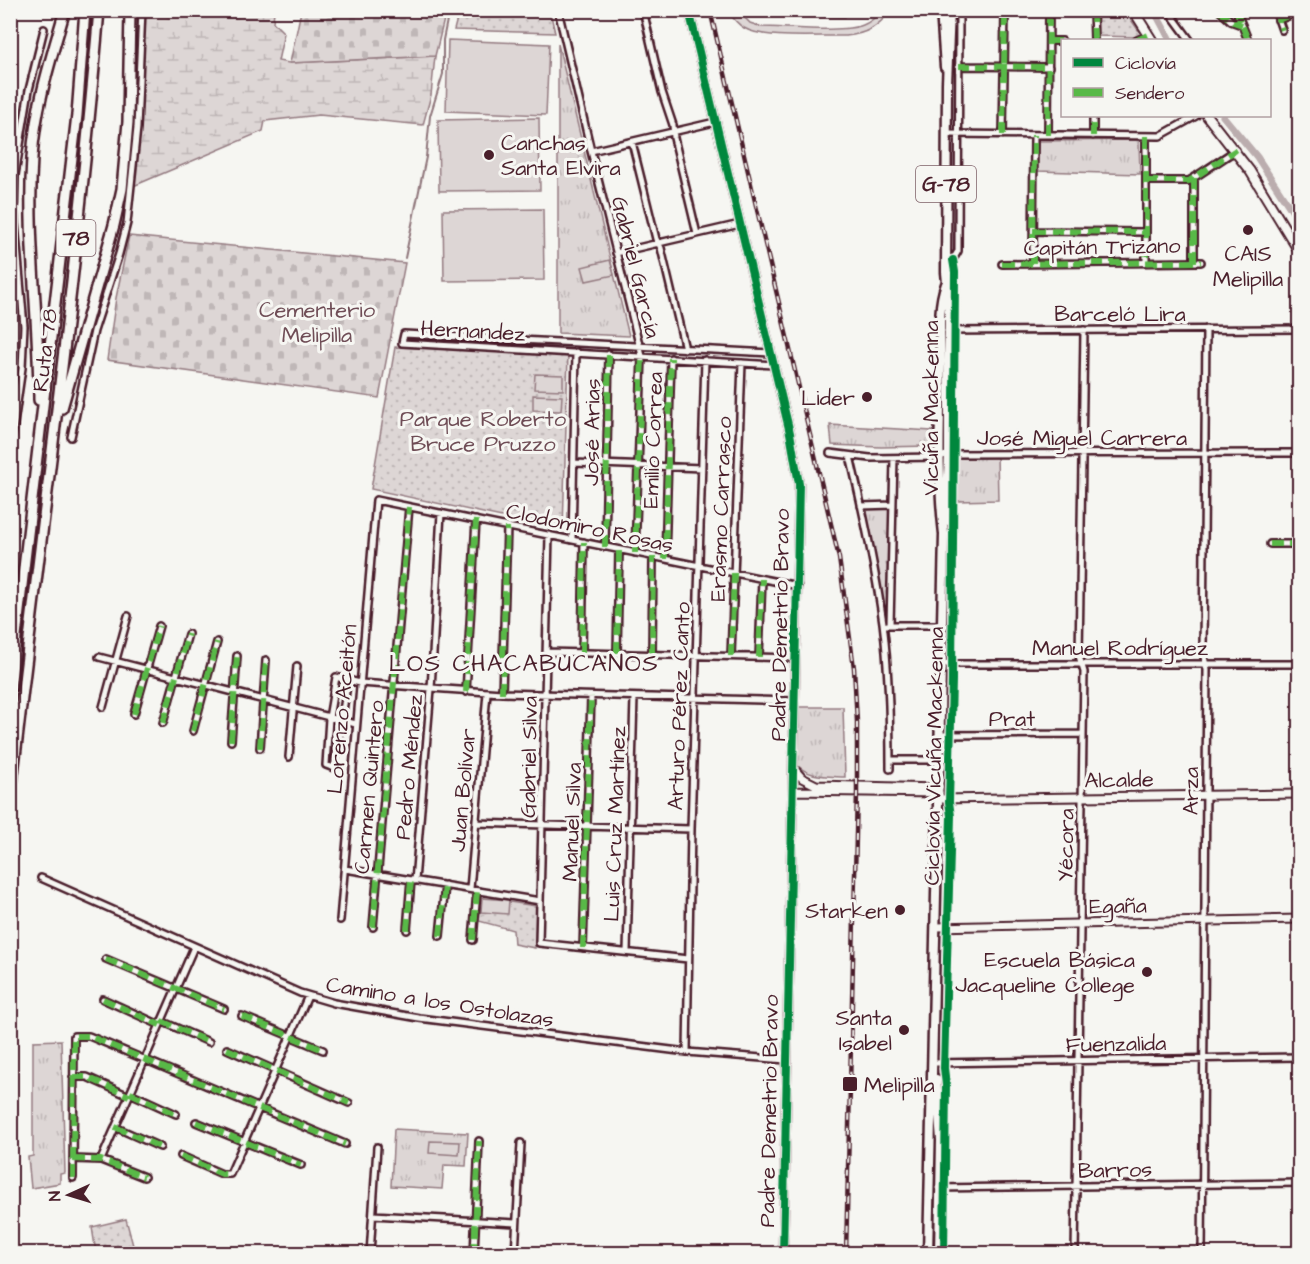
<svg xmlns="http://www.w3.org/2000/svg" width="1310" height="1264" font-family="'Architects Daughter',sans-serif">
<defs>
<pattern id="grass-tufts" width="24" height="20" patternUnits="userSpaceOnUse" patternTransform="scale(1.5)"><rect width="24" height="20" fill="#ddd6d5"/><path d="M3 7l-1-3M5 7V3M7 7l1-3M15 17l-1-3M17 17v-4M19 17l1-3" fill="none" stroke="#bfb7b7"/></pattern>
<pattern id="wetland-marsh" width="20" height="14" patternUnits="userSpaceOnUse" patternTransform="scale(1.5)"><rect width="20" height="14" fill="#ddd6d5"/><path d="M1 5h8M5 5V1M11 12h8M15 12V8" fill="none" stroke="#bfb7b7"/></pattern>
<pattern id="cemetery-stones" width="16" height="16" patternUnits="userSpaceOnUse" patternTransform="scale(1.5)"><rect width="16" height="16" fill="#ddd6d5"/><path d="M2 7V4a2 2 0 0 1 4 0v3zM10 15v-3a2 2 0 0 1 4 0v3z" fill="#bfb7b7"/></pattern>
<pattern id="park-dots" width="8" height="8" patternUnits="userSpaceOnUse" patternTransform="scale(1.5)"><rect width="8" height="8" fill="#ddd6d5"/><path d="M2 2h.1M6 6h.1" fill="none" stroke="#bfb7b7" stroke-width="1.8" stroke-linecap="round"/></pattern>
</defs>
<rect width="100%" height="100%" fill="#f6f6f2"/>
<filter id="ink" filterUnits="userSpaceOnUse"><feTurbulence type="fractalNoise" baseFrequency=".0167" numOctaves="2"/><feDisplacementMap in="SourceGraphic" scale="12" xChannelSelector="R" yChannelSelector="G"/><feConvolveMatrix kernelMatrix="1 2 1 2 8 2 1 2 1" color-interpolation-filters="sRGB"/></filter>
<g filter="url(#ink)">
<path fill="url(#grass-tufts)" stroke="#947a80" stroke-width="1.5" d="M558,44L629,336L558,333Z
M1139,140L1140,174L1037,171V141Z
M830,425L932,431L931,446L881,447L832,445Z
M997,454L998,500L958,501L957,455Z
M865,509H890L888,608H884Z
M792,707H843L845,777C825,776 808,778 794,762Z
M61,1040L65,1173L60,1174V1183L31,1188L28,1157L33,1156V1041Z
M394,1129L468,1133L466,1166L444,1165L442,1189L391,1186Z"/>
<path fill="url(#wetland-marsh)" stroke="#947a80" stroke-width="1.5" d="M146,11H274L273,22L284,33L278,61L289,63L435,56L431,95L423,125L319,115L265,121L263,131L131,187L141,35Z"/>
<path fill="url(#cemetery-stones)" stroke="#947a80" stroke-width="1.5" d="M301,11V10L446,11L435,56L290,63Z
M129,236L405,263L379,398L107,360L116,298Z"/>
<path fill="url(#park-dots)" stroke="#947a80" stroke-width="1.5" d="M550,11L555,33L454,30L459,11Z
M1097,11H1125L1141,34L1138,37L1097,36Z
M395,347L568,354L563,530L371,489Z
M482,898L536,906L535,948L514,944L513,930L479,921Z
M126,1219L135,1253H96L92,1227Z"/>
<path fill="#ddd6d5" stroke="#947a80" stroke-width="1.5" d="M728,11H738L750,23L762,27C786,27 843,33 863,25C871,22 876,17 882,11H890C878,27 866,34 846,36C821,35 764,40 744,28C737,24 732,17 728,11Z
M752,11H845V17L752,16Z
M448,40L549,44L546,115L446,111Z
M539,118L540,190L439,191L438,120Z
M543,209L544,280L444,281L443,210Z
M610,260L614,275L586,281L582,267Z
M535,374L563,375V390L534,389Z
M533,395L562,396L561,411L533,410Z
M482,898L509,900L508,914L481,912Z
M430,1141L460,1142L459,1155L429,1153Z"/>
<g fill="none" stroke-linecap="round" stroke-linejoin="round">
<path stroke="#8e747a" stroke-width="2" d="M405,258L426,157L430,116L443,74V40L449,10"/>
<path stroke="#bbadae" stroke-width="7" d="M1154,10L1170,40
M1223,116L1257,157L1300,223"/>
<defs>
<path id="minor" d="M558,10L591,151L642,356L635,553
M643,10L662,92L673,125L674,138L697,234
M1093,10L1094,40
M1168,10L1190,40
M1219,10L1231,21L1242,25
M1236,10L1248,40
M1275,10L1282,30
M1278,20L1300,11
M1137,40L1149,35
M1049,41H1062
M959,66L1049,67
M947,134L1160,136L1196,116
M1003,135L1005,10
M1048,135L1049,10
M1093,136V116
M1146,136V262
M632,142L656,239L661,248L685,349
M591,151L715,122
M1146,181H1189L1236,150
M1033,231L1146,232
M616,253L740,224
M1194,262V177
M1033,263L1034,135
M1002,264L1201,262
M947,270L958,251L959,10
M947,331L1300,329
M771,353L404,334L402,343L774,365
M71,437L94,331L119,254L127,223L137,128L142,10
M10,452L22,368L24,326L14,212L15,175L29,90L44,29
M830,453L870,458L940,457L949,454L1300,453
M850,456C863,511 875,566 883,623C889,671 890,720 890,769
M574,463L702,468
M861,506L893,505
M549,535L539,943L688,959
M572,540L576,352
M1270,544H1300
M605,547L609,354
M665,559L671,358
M887,625H942
M890,625L894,458
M547,652L796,658
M582,653L584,542
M617,653L619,550
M652,654L653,557
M731,656L742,363
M99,657L356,724
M759,657L762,579
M941,664H1300
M348,679L334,768L326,765L329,718L336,677L360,683L502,693L794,701
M466,692L476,520
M502,693L507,527
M103,707L128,616
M134,714L159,626
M163,723L188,634
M193,731L217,642
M940,735L1083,734
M231,741L237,656
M260,748L266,660
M289,757L297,666
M890,760H940
M476,823L691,829
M345,869L540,901
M41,878L300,993L334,1003L419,1018L687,1052L786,1060
M415,881L431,689L441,513
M470,889L487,693
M340,920L376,500L798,586
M373,927L409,507
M407,930L411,880
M440,936L445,885
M473,940L477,891
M583,948L591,696
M627,952L634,697
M106,959L224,1009
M103,999L160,1025
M242,1016L323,1050
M161,1021L209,1042
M227,1049L349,1103
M687,1052L691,829L705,360
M934,1063L1300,1057
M73,1077H87L129,1096
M130,1093L176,1114
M196,1122L301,1165
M115,1127L160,1147
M181,1156L222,1174H230L308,996
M73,1159L101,1160L144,1177
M101,1160L194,947
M73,1178L74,1036H89L345,1144
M938,1188L1300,1183
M373,1215L516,1223
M370,1254L377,1147
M474,1254L479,1141
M515,1254L521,1143
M1075,1254L1084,672L1079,656L1084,330
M1202,1254L1207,670L1203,652L1206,329"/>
<path id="tertiary" d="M689,10L790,433L799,484L783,1254
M794,769L802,778L816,785L939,788
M793,791L939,793
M939,799L1300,794
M936,927L1300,919"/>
<path id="secondary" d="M1133,10L1152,40
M1207,116L1250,171L1300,253"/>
<path id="primary" d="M941,10L945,67
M946,521L949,454V303L946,272L947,83L950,10
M936,1079L941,1140L939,1254
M928,1254L944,534C937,477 940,419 941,362C941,337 937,308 946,284"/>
<path id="motorway" d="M39,400C39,319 27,238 32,158C35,108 51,58 65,10
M62,408L114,225L122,189L128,122L130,10
M10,688L77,115L85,10
M10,800C40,537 77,274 99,10"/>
</defs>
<use href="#minor" stroke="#4a1f2b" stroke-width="10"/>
<use href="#tertiary" stroke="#4a1f2b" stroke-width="11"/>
<use href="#secondary" stroke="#4a1f2b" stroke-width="12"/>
<use href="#primary" stroke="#4a1f2b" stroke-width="13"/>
<use href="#motorway" stroke="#4a1f2b" stroke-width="14"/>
<use href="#minor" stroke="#f6f6f2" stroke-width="5"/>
<use href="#tertiary" stroke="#f6f6f2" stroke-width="7"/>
<use href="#secondary" stroke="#f6f6f2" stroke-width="8"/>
<use href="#primary" stroke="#f6f6f2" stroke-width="8"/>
<use href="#motorway" stroke="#f6f6f2" stroke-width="9"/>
<defs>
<path id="rail" d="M710,10L839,558L854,668L857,722V792L846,1254"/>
</defs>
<use href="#rail" stroke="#4a1f2b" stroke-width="4.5"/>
<use href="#rail" stroke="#f6f6f2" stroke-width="2" stroke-dasharray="7" stroke-linecap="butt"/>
<path stroke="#58b947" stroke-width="6" stroke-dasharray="12 6" stroke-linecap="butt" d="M1093,10L1094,40
M1219,10L1231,21L1242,25
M1236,10L1248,40
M1275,10L1282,30
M1278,20L1300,11
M1137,40L1149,35
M1049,41H1062
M959,66L1049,67
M1003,135L1005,10
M1048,135L1049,10
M1093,136V116
M1146,136V262
M1146,181H1189L1236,150
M1033,231L1146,232
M1194,262V177
M1033,263L1034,135
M1002,264L1201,262
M1270,544H1300
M605,547L609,354
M635,553L642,356
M665,559L671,358
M582,653L584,542
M617,653L619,550
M652,654L653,557
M731,656L734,573
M759,657L762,579
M466,692L476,520
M502,693L507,527
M134,714L159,626
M163,723L188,634
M193,731L217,642
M231,741L237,656
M260,748L266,660
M373,927L409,507
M407,930L411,880
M440,936L445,885
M473,940L477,891
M583,948L591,696
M106,959L224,1009
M103,999L160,1025
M242,1016L323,1050
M161,1021L209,1042
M227,1049L349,1103
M73,1077H87L129,1096
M130,1093L176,1114
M196,1122L301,1165
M115,1127L160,1147
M181,1156L222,1174H230
M73,1159L101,1160L144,1177
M73,1178L74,1036H89L345,1144
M474,1254L479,1141"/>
<defs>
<path id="cycleway" d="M689,10L790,433L799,484L783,1254
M944,1254L946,1085L944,1068L951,816L949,802L952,680L955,272L953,260"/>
</defs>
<use href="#cycleway" stroke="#f6f6f2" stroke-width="11"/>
<use href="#cycleway" stroke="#00873e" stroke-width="8"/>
</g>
</g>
<g fill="#4a1f2b" stroke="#f6f6f2" stroke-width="2">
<circle cx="489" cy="155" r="6"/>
<circle cx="1248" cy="230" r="6"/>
<circle cx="867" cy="397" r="6"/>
<circle cx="900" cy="910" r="6"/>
<circle cx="1147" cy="972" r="6"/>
<circle cx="904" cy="1030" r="6"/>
<rect x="842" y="1076" width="16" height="16" rx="3"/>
</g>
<g text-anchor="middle" stroke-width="6" stroke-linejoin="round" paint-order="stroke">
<g fill="#f6f6f2" stroke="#7e6067" stroke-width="1.5">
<rect x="916" y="166" width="60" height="36" rx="4.5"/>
<rect x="56.5" y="220" width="39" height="36" rx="4.5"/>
</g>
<g font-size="21" font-weight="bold" fill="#4a1f2b">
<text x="946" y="191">G-78</text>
<text x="76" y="245">78</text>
</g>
<g font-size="22" fill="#4a1f2b" stroke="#f6f6f2" text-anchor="end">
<text x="501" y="150" text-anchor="start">Canchas<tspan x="501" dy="25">Santa Elvira</tspan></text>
<text x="1248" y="261" text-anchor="middle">CAIS<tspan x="1248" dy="25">Melipilla</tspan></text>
<text x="855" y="405">Lider</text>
<text x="888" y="918">Starken</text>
<text x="1135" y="967">Escuela Básica<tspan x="1135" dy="25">Jacqueline College</tspan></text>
<text x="892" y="1025">Santa<tspan x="892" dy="25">Isabel</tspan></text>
<text x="864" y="1092" text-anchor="start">Melipilla</text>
</g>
<g font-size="22" fill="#4a1f2b" stroke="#f6f6f2">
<text transform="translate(1102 246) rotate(-1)" y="8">Capitán Trizano</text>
<text transform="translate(637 267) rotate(76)" y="8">Gabriel García</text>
<text x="1120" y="321">Barceló Lira</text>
<text transform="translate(473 330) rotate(3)" y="8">Hernandez</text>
<text transform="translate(44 350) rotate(-83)" y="8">Ruta 78</text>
<text transform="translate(930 408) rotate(-90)" y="8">Vicuña Mackenna</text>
<text transform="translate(591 432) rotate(-89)" y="8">José Arias</text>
<text x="1082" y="445">José Miguel Carrera</text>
<text transform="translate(652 440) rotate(-88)" y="8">Emilio Correa</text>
<text transform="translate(720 509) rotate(-88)" y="8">Erasmo Carrasco</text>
<text transform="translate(590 527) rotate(12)" y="8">Clodomiro Rosas</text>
<text transform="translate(779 625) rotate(-89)" y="8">Padre Demetrio Bravo</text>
<text x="1120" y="655">Manuel Rodríguez</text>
<text transform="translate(678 706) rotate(-88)" y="8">Arturo Pérez Canto</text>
<text transform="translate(341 709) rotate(-85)" y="8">Lorenzo Aceitón</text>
<text x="1012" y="726">Prat</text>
<text transform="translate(933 756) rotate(-89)" y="8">Ciclovía Vicuña Mackenna</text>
<text transform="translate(528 757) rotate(-89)" y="8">Gabriel Silva</text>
<text transform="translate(408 767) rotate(-85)" y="8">Pedro Méndez</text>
<text transform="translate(1119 779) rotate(-1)" y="8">Alcalde</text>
<text transform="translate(368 787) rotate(-85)" y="8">Carmen Quintero</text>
<text transform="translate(462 790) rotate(-85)" y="8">Juan Bolívar</text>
<text transform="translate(1190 791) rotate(-90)" y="8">Arza</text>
<text transform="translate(571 822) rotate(-88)" y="8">Manuel Silva</text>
<text transform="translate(614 824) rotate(-88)" y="8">Luis Cruz Martínez</text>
<text transform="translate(1065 845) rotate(-89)" y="8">Yécora</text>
<text transform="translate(1118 905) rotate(-1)" y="8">Egaña</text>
<text transform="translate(440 1001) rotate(9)" y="8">Camino a los Ostolazas</text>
<text transform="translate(1116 1043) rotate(-1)" y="8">Fuenzalida</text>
<text transform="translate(768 1111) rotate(-89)" y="8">Padre Demetrio Bravo</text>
<text transform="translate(1115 1169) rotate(-1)" y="8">Barros</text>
</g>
<g font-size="22" fill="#6f4d56" stroke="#f6f6f2">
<text x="317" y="317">Cementerio<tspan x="317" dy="25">Melipilla</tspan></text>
<text x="483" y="426">Parque Roberto<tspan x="483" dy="25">Bruce Pruzzo</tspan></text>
</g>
<g font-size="24" letter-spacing="1.5" fill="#4a1f2b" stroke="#f6f6f2">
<text x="524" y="671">LOS CHACABUCANOS</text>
</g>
</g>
<rect width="1310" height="1264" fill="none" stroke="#f6f6f2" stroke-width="36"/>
<rect x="18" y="18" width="1274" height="1228" fill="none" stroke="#4a1f2b" stroke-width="2" filter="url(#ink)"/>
<rect x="1061" y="39" width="210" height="78" fill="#f6f6f2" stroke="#b1a0a2" stroke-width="1.5"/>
<rect x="1073" y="58" width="30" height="9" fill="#00873e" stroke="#b1a0a2" stroke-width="1.5"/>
<text x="1115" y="69" font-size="18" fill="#4a1f2b">Ciclovía</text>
<rect x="1073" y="88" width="30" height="9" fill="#58b947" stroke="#b1a0a2" stroke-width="1.5"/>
<text x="1115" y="99" font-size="18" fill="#4a1f2b">Sendero</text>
<g transform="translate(69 1195) rotate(266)" stroke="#f6f6f2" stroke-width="4.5" paint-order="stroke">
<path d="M0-4.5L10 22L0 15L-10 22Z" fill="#4a1f2b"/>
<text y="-9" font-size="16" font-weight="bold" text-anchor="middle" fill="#4a1f2b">N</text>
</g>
</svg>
